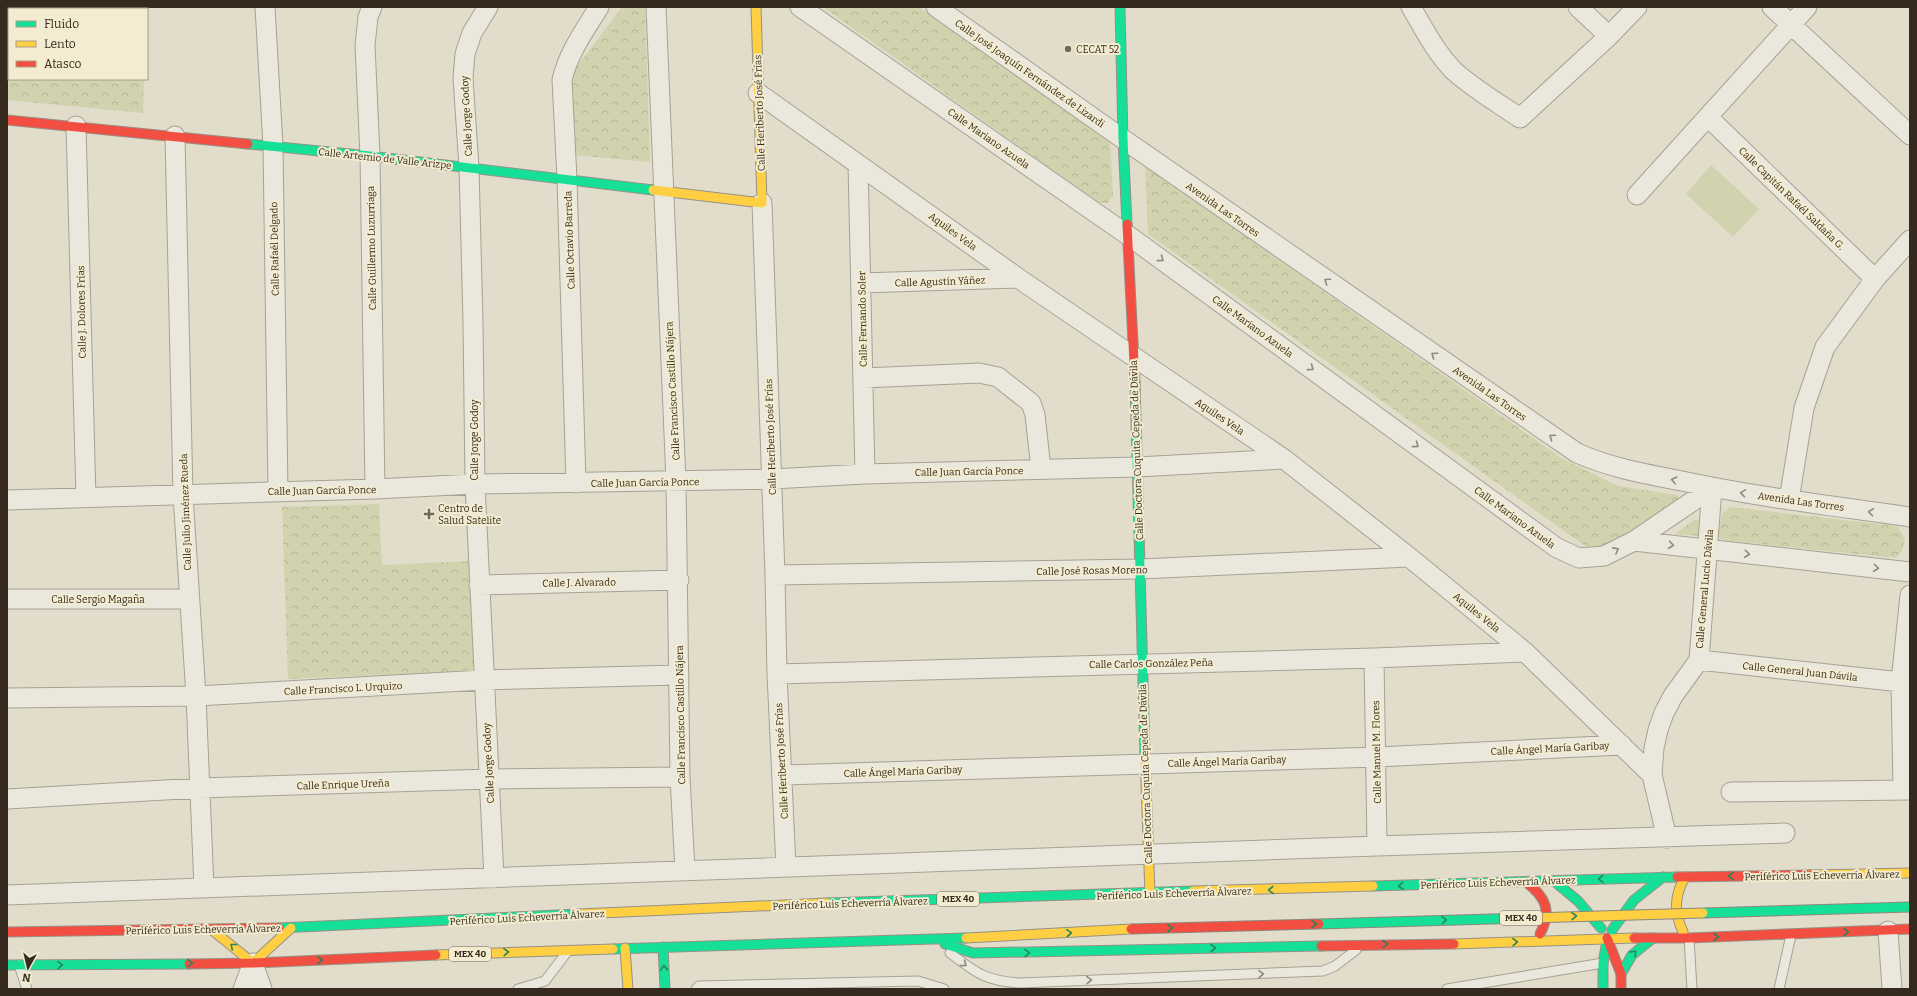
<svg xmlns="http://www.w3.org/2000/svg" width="1917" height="996" font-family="Bitter,serif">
<defs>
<pattern id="park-crowns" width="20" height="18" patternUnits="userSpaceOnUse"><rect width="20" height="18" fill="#d0d3ae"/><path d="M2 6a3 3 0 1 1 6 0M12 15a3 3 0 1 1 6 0" fill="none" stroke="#b3b595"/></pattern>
</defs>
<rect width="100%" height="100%" fill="#e2ddcb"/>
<path fill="url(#park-crowns)" d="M20,7H148L147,19V9H19Z
M622,7H645L650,162L573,155L572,73Z
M823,7H919L1110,141L1113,195L1108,203H1099Z
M9,24V79H144L143,113L7,100V27Z
M1145,166L1563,459L1618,486L1678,495L1679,503L1602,552L1588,548L1148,234Z
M379,504L382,565L472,561L475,671L288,679L282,507Z
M1731,507L1897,526L1905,539L1902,551L1896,558L1723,540L1718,537L1722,514Z
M1694,520H1701L1700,536L1675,534Z"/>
<path fill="#d0d3ae" d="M1711,165L1759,209L1733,237L1686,194Z"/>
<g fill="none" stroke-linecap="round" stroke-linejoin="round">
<defs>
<path id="lane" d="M1689,938L1692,989
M950,953C976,973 986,981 1020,983L1323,971L1335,966L1356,950
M19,965L27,989
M518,989L545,981L567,952
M696,989L699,986L918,981L944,989
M1447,989L1603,963
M1779,989L1791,935"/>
<path id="street" d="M265,7L273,146L278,491
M372,7L368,17L365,45L370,156L375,489
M488,7L472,33L465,54L463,78L469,167L473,322L475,484L494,878
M656,7L676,481L680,777L685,871
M800,7L1129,236L1557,548L1579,558L1604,556L1634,541L1712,488
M936,7L1123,139L1577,453C1611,468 1646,474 1682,481C1757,497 1834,506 1910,517
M1411,7C1424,29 1436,53 1454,71C1474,89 1498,103 1520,118L1609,36L1637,7
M1578,7L1609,36
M1772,7L1910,135
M758,93L1018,278L1284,459L1409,557L1525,652L1652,775
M1708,117L1875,279
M76,126L86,498
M175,136L183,495L196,696L204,888
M858,164L865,474
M1637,195L1807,7
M762,203L775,575L777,674L786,867
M861,283L1018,278
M863,378L979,373L998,377L1031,403L1035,415L1041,469
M576,483L567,179L562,80C568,53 585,30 599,7
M7,500L375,489L475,484L772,479L865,474L1137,467L1284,459
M1789,500L1804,408L1825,347L1875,279L1910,240
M1634,541L1910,572
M775,575L1140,569L1409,557
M479,585L679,580
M7,599H188
M1374,658L1377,846
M1699,660L1901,682
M777,674L1374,658L1525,652
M7,698L196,696L483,680L679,675
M783,775L1377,757L1622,745
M1903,790L1901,682L1910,595
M1731,792L1910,790
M7,799L200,788L489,779L680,777
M1667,838L1652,775L1654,748L1658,730L1664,713L1673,696L1699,660L1712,488
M7,895L1377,846L1785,833
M1888,931L1892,989
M253,963L262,989
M243,989L253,963"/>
<path id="fast" d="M1120,7L1123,139L1127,224
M248,144L370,156L653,190
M1135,382L1145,756
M1554,881L1578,901L1601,928
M1373,886L1677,877
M827,903L1193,891
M279,928L579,914
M1612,930L1634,900L1663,877
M945,944L973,953L1321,946
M663,947L665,989
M613,949L966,938
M7,965L189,964
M1621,974L1632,955L1653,938
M1603,989V963L1607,941"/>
<path id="slow" d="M653,190L762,203L756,7
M1145,756L1150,894
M1810,875L1910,873
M1193,891L1373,886
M579,914L827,903
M212,930L253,963L291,928
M1683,932C1674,912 1674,896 1685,877
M966,938L1131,929
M1454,944L1634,938
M625,948L628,989
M436,955L613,949"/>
<path id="jam" d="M7,120L248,144
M1127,224L1135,382
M1677,877L1810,875
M1526,882C1546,897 1552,911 1540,934
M7,932L279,928
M1607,938L1621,974V989
M1634,938H1689L1910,929
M1321,946L1454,944
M189,964L253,963L436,955"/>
</defs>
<use href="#lane" stroke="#a7a194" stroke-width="11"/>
<use href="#street" stroke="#a7a194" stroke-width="21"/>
<use href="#fast" stroke="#979185" stroke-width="11"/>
<use href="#slow" stroke="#979185" stroke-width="11"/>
<use href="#jam" stroke="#979185" stroke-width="11"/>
<use href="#lane" stroke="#eae7dd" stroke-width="9"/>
<use href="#street" stroke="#eae7dd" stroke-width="19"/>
<use href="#fast" stroke="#16e098" stroke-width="9"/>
<use href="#slow" stroke="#ffcf43" stroke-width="9"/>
<use href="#jam" stroke="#f24e42" stroke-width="9"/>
<defs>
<path id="fast-bridge" d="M1703,913L1910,907
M1319,924L1530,918"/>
<path id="slow-bridge" d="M1530,918L1703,913"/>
<path id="jam-bridge" d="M1131,929L1319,924"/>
</defs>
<use href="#fast-bridge" stroke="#8d877b" stroke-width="11" stroke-linecap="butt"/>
<use href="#slow-bridge" stroke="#8d877b" stroke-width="11" stroke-linecap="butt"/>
<use href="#jam-bridge" stroke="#8d877b" stroke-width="11" stroke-linecap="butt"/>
<use href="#fast-bridge" stroke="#16e098" stroke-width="9"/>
<use href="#slow-bridge" stroke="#ffcf43" stroke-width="9"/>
<use href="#jam-bridge" stroke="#f24e42" stroke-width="9"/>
</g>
<defs><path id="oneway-chevron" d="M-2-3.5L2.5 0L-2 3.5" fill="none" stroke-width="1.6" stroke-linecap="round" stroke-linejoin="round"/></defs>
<g stroke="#90887d">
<use href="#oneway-chevron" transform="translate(1161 259) rotate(36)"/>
<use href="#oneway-chevron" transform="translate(1327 281) rotate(-145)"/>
<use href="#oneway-chevron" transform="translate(1434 355) rotate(-145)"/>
<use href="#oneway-chevron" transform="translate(1311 368) rotate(36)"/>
<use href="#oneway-chevron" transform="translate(1552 437) rotate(-145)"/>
<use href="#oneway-chevron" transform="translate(1416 445) rotate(36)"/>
<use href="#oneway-chevron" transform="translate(1674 480) rotate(-168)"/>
<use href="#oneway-chevron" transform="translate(1743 493) rotate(-171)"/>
<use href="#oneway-chevron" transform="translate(1871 512) rotate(-172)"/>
<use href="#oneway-chevron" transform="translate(1671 545) rotate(7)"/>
<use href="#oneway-chevron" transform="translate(1616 550) rotate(-28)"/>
<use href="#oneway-chevron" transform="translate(1747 554) rotate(6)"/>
<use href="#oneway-chevron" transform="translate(1876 568) rotate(6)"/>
<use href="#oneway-chevron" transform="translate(964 964) rotate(37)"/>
<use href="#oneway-chevron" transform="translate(1261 974) rotate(-2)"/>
<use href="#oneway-chevron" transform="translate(1089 980) rotate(-2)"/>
</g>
<g stroke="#26855a">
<use href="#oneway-chevron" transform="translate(1731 876) rotate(179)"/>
<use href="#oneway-chevron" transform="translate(1601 879) rotate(178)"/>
<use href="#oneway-chevron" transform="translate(1401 886) rotate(178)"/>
<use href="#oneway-chevron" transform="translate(1271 890) rotate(178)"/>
<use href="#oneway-chevron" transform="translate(1574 916) rotate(-2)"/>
<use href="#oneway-chevron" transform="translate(1444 920) rotate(-2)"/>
<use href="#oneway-chevron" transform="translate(1314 924) rotate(-2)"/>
<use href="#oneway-chevron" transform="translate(1170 928) rotate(-2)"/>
<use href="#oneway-chevron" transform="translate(1846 932) rotate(-2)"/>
<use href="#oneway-chevron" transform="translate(1069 933) rotate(-3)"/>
<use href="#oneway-chevron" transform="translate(1716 937) rotate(-2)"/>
<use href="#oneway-chevron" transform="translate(1515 942) rotate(-1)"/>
<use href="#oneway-chevron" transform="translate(1385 944) rotate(-1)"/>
<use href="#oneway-chevron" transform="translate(233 946) rotate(-141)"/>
<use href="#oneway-chevron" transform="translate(1213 948) rotate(-2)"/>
<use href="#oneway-chevron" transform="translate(506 952) rotate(-2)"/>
<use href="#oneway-chevron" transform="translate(1027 953) rotate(-1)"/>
<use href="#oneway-chevron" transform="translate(1634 953) rotate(-45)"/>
<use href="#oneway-chevron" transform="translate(320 960) rotate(-2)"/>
<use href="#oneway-chevron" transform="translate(190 963) rotate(-1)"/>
<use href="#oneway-chevron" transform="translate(60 965) rotate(-1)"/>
<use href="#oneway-chevron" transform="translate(664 968) rotate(-92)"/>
</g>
<g fill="#72695a" stroke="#f4ecd0" stroke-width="1.5">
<circle cx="1068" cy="49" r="4"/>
<path d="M427 508h4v4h4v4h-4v4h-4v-4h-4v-4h4z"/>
</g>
<g text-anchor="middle" stroke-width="4" stroke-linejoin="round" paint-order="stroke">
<g fill="#f4ecd0" stroke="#6e6453" stroke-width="1">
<rect x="937" y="892" width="42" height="14" rx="3"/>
<rect x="1500" y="911" width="42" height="14" rx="3"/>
<rect x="449" y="947" width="42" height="14" rx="3"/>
</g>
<g font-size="9" font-weight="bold" fill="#352a1d">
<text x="958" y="902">MEX 40</text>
<text x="1521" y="921">MEX 40</text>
<text x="470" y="957">MEX 40</text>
</g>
<g font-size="10" fill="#352a1d" stroke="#f4ecd0" text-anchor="start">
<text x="1076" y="53">CECAT 52</text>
<text x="438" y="512">Centro de<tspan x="438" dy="12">Salud Satelite</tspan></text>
</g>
<g font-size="10" fill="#352a1d" stroke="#f4ecd0">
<text transform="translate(1030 73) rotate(35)" y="4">Calle José Joaquín Fernández de Lizardi</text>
<text transform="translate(759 113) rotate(-92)" y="4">Calle Heriberto José Frías</text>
<text transform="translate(466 116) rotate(-93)" y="4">Calle Jorge Godoy</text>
<text transform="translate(989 138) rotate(35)" y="4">Calle Mariano Azuela</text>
<text transform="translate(385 158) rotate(6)" y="4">Calle Artemio de Valle Arizpe</text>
<text transform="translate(1792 198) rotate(44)" y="4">Calle Capitán Rafaél Saldaña G.</text>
<text transform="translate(1223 209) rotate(35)" y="4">Avenida Las Torres</text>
<text transform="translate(953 231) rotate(36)" y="4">Aquiles Vela</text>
<text transform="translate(569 240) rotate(-92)" y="4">Calle Octavio Barreda</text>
<text transform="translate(371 248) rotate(-91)" y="4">Calle Guillermo Luzurriaga</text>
<text transform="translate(274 249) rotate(-91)" y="4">Calle Rafaél Delgado</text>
<text transform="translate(940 281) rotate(-2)" y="4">Calle Agustín Yáñez</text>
<text transform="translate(81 312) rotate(-91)" y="4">Calle J. Dolores Frías</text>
<text transform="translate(862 319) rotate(-91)" y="4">Calle Fernando Soler</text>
<text transform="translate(1253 326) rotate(36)" y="4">Calle Mariano Azuela</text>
<text transform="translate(672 391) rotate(-93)" y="4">Calle Francisco Castillo Nájera</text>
<text transform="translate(1490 393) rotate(35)" y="4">Avenida Las Torres</text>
<text transform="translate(1220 416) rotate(34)" y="4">Aquiles Vela</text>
<text transform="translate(770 437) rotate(-92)" y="4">Calle Heriberto José Frías</text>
<text transform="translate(474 440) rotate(-90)" y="4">Calle Jorge Godoy</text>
<text transform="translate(1136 450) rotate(-92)" y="4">Calle Doctora Cuquita Cepeda de Dávila</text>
<text transform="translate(969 471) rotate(-1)" y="4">Calle Juan García Ponce</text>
<text transform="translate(645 482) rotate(-1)" y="4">Calle Juan García Ponce</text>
<text transform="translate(322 490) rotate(-1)" y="4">Calle Juan García Ponce</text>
<text transform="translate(1801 501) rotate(8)" y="4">Avenida Las Torres</text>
<text transform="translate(185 512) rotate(-92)" y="4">Calle Julio Jiménez Rueda</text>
<text transform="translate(1515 517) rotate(36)" y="4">Calle Mariano Azuela</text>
<text transform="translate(1092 570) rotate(-1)" y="4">Calle José Rosas Moreno</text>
<text transform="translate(579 582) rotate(-1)" y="4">Calle J. Alvarado</text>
<text transform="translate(1704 589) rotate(-85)" y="4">Calle General Lucio Dávila</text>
<text x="98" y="603">Calle Sergio Magaña</text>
<text transform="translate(1477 612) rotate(39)" y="4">Aquiles Vela</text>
<text transform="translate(1151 663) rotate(-1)" y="4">Calle Carlos González Peña</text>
<text transform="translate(1800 671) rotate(6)" y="4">Calle General Juan Dávila</text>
<text transform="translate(343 688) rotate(-3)" y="4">Calle Francisco L. Urquizo</text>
<text transform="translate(680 715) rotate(-91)" y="4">Calle Francisco Castillo Nájera</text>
<text transform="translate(1550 748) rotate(-3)" y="4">Calle Ángel María Garibay</text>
<text transform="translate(1376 752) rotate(-91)" y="4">Calle Manuel M. Flores</text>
<text transform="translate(781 761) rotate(-93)" y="4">Calle Heriberto José Frías</text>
<text transform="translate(1227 761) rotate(-2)" y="4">Calle Ángel María Garibay</text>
<text transform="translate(488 763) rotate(-93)" y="4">Calle Jorge Godoy</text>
<text transform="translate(903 771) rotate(-2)" y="4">Calle Ángel María Garibay</text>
<text transform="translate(1145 774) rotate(-92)" y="4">Calle Doctora Cuquita Cepeda de Dávila</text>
<text transform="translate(343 784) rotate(-2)" y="4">Calle Enrique Ureña</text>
<text transform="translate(1822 875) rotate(-1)" y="4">Periférico Luis Echeverría Álvarez</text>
<text transform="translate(1498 882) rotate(-2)" y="4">Periférico Luis Echeverría Álvarez</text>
<text transform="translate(1174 893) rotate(-2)" y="4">Periférico Luis Echeverría Álvarez</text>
<text transform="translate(850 903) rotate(-2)" y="4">Periférico Luis Echeverría Álvarez</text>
<text transform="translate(527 917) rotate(-3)" y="4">Periférico Luis Echeverría Álvarez</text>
<text transform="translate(203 929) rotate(-1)" y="4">Periférico Luis Echeverría Álvarez</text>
</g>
</g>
<rect width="1917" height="996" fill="none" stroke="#352a1d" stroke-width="16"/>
<rect x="8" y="8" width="140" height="72" fill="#f4ecd0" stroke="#a89e88"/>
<rect x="16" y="21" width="20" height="6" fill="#16e098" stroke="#a89e88"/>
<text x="44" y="28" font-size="12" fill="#352a1d">Fluido</text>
<rect x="16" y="41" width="20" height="6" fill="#ffcf43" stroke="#a89e88"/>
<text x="44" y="48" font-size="12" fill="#352a1d">Lento</text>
<rect x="16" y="61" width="20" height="6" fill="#f24e42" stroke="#a89e88"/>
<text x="44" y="68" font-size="12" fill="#352a1d">Atasco</text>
<g transform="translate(28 968) rotate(188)" stroke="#f4ecd0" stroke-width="3" paint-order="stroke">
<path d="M0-3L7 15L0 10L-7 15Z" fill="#352a1d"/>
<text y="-6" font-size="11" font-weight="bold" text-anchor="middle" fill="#352a1d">N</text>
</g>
</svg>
